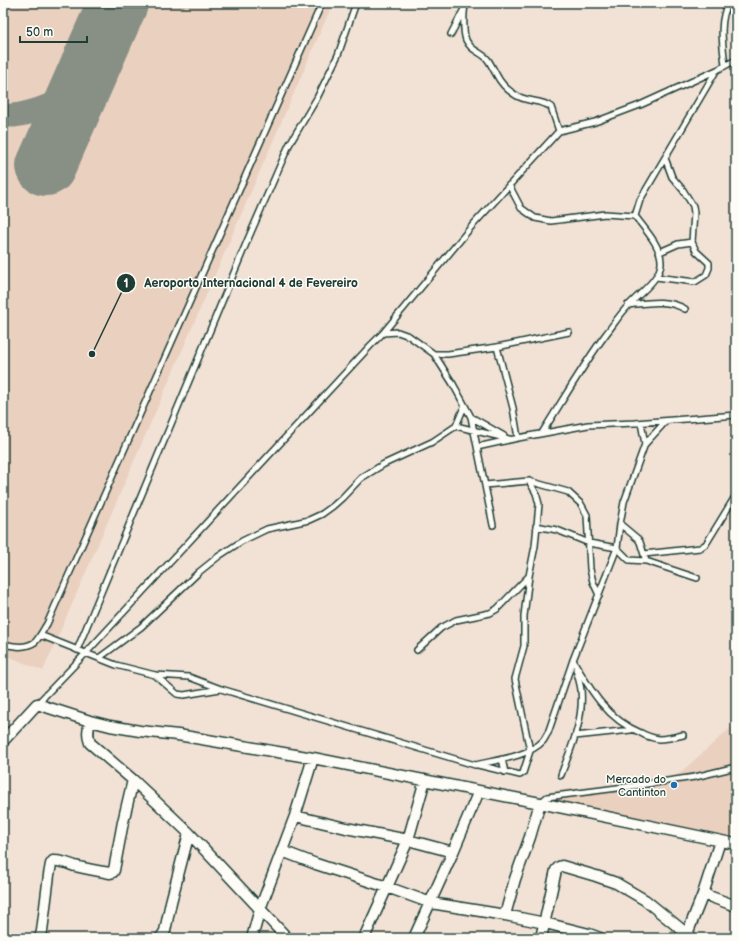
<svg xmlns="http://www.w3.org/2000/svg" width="739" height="941" font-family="'Balsamiq Sans',sans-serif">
<rect width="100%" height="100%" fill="#f2e2d6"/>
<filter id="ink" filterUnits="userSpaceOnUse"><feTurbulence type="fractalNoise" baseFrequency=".025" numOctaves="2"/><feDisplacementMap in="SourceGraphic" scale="8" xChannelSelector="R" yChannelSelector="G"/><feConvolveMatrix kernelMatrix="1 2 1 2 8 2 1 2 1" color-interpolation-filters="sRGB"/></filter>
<g filter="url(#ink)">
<path fill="#ead0bf" d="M3,3H333L43,671L3,654Z
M736,723V832L725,838L548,805L551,791L673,779Z"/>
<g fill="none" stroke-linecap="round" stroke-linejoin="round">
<path stroke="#889085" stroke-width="24" d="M3,115C17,118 48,108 59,100C68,94 76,87 84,81"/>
<path stroke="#889085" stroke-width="60" d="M46,166L118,3"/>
<defs>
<path id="lane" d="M466,3C463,10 463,32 466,40C467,42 469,45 471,47C476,52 484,54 488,60C491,64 493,69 496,74C500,82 506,89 514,94C526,103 541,99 551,107L559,131
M451,34L464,9
M725,65C723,47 718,19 729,3
M509,185L521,208L535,218L551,221L605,214L635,216
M660,252L678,244L692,242
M656,277L695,282L706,275L709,268V263L696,251L692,242L694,213L693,206L683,190L672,177L665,158
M628,305C648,303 667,299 685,309
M383,333L398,332L409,336L434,354L453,384L471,417L493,525
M497,347L513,408L518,438
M434,354H448L497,347L569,332
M471,417L504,436
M641,423L645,444
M456,426L509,439
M542,433C563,400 583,365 606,334C614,324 620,314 629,305C639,294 661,278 661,263C662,247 644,228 635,216L640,200L716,71
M477,447L518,438L588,425L635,423L736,415
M485,485L529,481L568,492L581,504L587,515L590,569L593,582L599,595
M620,524L638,539L640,542L646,561L697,578
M536,526L557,530L589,543L617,548L629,560L646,561
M644,554L700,548L706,544L736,495
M40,635L116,665L155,675L189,677L221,689L475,765C496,760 528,757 543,741C545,739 546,735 548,733L573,660L617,548L620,524L624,502L645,444L666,421
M3,644C13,646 25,649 35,642C39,639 44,628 47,624L322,3
M77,650L248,239L289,145L317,98L338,55L356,3
M417,650L441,628L456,620L490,613L497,609L529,576
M99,658L141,627L199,572L219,556L242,541L267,529L309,520L322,514L333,506L342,498L361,478L384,464L432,442L456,426L464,407
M573,660C590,690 608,720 641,733C646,736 653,738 659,739C667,739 675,737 683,735
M155,675L177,694L184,695L220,689
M37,704L86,653L371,345L383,333L472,226L559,131L595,122L640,105L717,70L736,60
M575,736L631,730
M502,759L505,772
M478,765L520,775L523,773L530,751L515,679L524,646V616L529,576L535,546L539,504L536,493L529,481
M561,775C571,748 584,720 581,690C580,683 578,676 576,669
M540,803L547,797L633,786L695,777L736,767"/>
<path id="street" d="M90,721C88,729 87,735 90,743L133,780L189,833L260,909L287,938
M3,741L37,704L90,721L110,726L140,731L178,735L313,758L540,803L736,844
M295,816L346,828L408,840L453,852
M282,851L316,864L387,887L431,903L505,915L545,923L589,934L600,938
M703,894L736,906
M505,915L515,879L530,837L540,803
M687,934L703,894L720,841
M40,938L42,931L49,875L51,864L53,861C60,860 69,864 75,866C87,869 98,871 110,873L113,872L114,870L123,822L133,780
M160,938L162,936L165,931L171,902L189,833
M252,938L260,909L295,816L313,758
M364,938L387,887L408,840L425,780
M414,938L453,852L479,791
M541,938L556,870L559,867L562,866L596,876L616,883L645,900L692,938"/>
</defs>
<use href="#lane" stroke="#1f3d34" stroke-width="8"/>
<use href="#street" stroke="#1f3d34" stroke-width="13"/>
<use href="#lane" stroke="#fdfcf7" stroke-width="5"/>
<use href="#street" stroke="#fdfcf7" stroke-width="10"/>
</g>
</g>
<circle fill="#1f6fb2" stroke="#fdfcf7" stroke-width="1.5" cx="674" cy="785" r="4"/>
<g text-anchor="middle" stroke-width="3" stroke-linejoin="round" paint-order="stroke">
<g font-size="11" fill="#1f3d34" stroke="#fdfcf7" text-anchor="end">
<text x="666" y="783">Mercado do<tspan x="666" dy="13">Cantinton</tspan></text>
</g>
</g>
<path fill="none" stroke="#1f3d34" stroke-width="1.5" d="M92 354L126 283"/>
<g fill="#1f3d34" stroke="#fdfcf7" stroke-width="1.5">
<circle cx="92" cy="354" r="4"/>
<circle cx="126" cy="283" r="10"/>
</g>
<g font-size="12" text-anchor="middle" font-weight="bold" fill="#fff">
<text x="126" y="287">1</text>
</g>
<g font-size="12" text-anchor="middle" font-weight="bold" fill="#1f3d34" stroke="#fdfcf7" stroke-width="3" stroke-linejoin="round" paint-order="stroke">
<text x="251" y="287">Aeroporto Internacional 4 de Fevereiro</text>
</g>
<rect width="739" height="941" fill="none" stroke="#fdfcf7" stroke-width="16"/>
<rect x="8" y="8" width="723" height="925" fill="none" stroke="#1f3d34" stroke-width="1.5" filter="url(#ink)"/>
<path d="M20 36v6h67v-6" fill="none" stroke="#1f3d34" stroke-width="2"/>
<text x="26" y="36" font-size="12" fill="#1f3d34" stroke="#fdfcf7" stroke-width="3" paint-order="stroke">50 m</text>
</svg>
